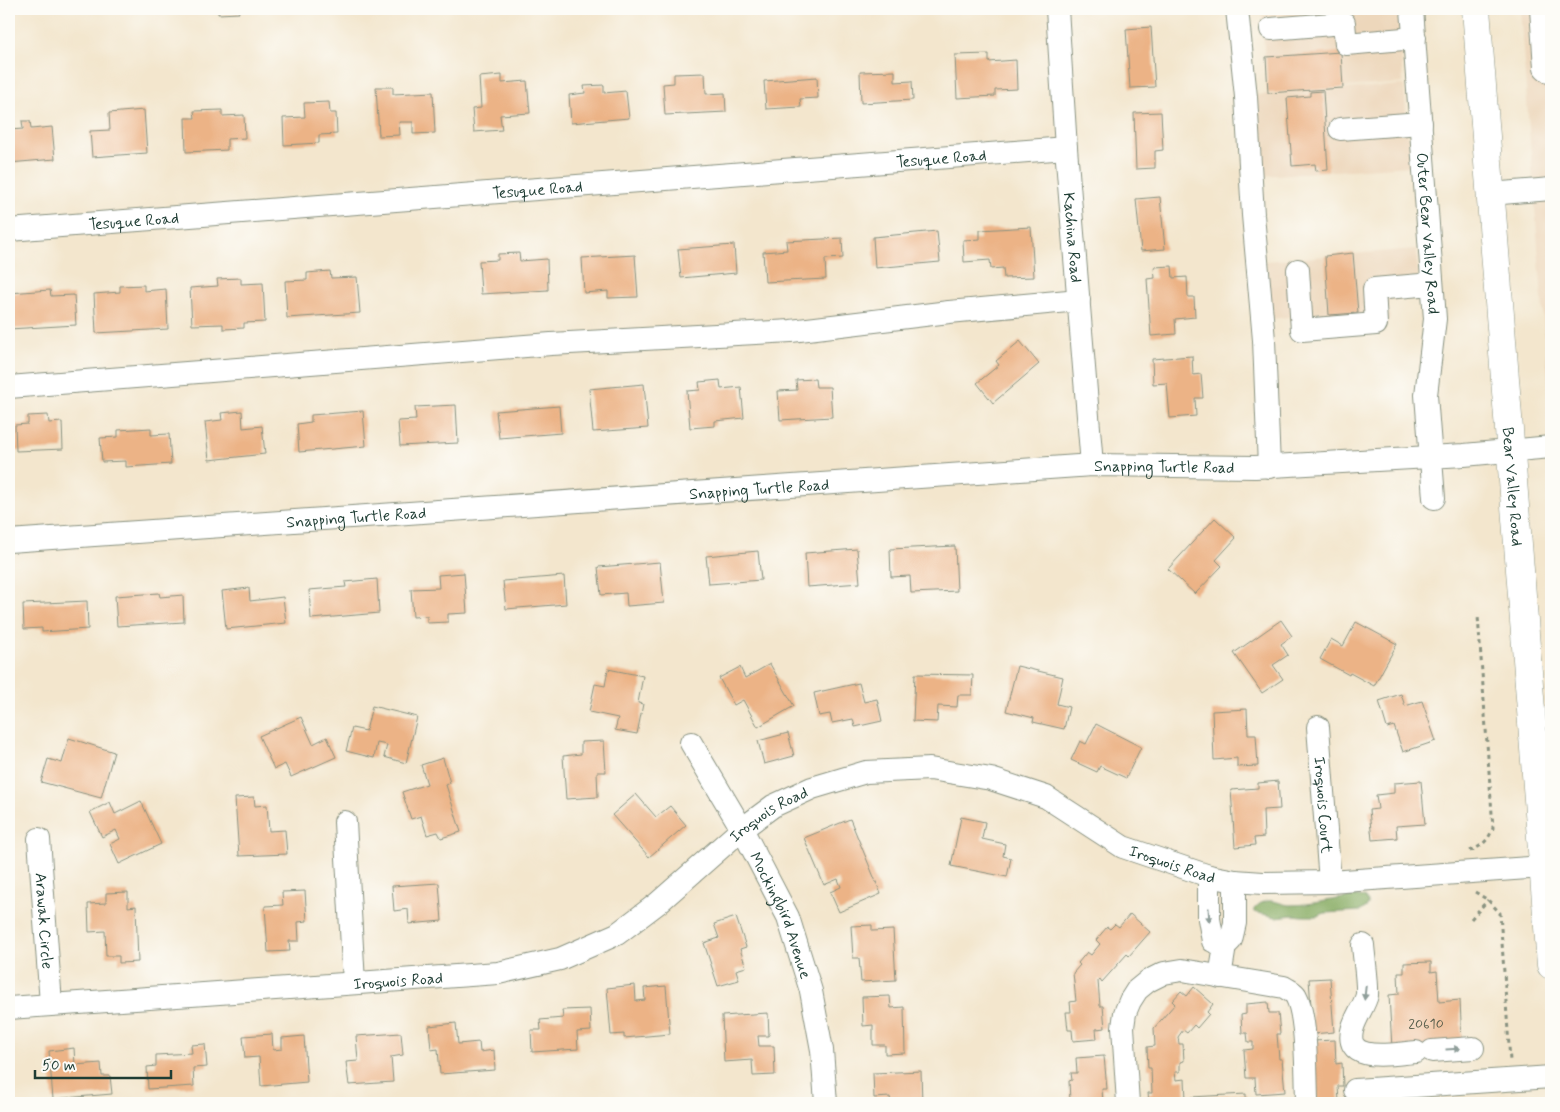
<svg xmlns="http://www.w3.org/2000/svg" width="1560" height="1112" font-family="Mynerve,sans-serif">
<rect width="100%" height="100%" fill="#fdfcf7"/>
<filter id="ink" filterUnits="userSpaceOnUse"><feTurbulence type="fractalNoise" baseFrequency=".02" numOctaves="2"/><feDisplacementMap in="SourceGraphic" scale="10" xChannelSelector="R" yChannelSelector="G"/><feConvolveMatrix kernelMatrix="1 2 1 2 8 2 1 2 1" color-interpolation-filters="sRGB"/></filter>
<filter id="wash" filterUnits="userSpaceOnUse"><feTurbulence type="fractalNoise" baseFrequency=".0096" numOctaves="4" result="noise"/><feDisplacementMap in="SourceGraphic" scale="20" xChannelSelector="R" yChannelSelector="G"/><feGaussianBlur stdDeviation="1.12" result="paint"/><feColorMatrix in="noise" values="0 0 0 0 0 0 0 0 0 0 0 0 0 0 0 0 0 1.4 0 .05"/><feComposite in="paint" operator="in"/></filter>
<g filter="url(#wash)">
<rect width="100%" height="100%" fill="#f3e6cd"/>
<path fill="#edd7bb" d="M1341,9H1398L1403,83L1267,93L1262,15Z
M1520,9H1551V418Z
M1404,85L1410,166L1260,176L1254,95Z
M1416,249L1420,298L1388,301L1390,317L1384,331H1293L1289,317L1271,319L1266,261Z"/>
<path fill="#85aa60" stroke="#52744a" d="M1359,896L1364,897L1368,902V906L1361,911L1325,913L1317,916H1303L1293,915L1276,917L1254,912V909C1258,905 1261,902 1267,901C1275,900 1281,904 1289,905C1313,905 1336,898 1359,896Z"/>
<g id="blocks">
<path fill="#ecb386" d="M218,9H238L239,13L218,14Z
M1151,27L1155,87L1130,88L1126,29Z
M1341,52L1343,88L1268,93L1266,57Z
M989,54V62L1016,60L1017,89L995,90V96L957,98L955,55Z
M895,71V82L912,81L913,100L861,103L860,72Z
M705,73L706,94L725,93L726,112L665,115L663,84L674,83V74Z
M502,75V83L527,81L530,113L500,115L502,130L474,132L472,109L481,108L479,77Z
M817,77L818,98L800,99L801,107L766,109L764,81Z
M604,85V93L626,91L629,118L571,123L569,95L585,93L584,86Z
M376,87H393V94L433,92L435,133L413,134V122H399L400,135L379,136Z
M1323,91L1328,170L1316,171L1315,164L1292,166L1287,98L1310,96V92Z
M329,102L330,113H336L337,134L319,135V143L284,145L283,118L305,117L304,103Z
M144,110L147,153L92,157L90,131L110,130L109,113Z
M222,110V116L244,115L245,138L227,139V150L186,152L185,118H195L194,111Z
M1161,112L1163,150L1155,151V168L1136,169L1134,113Z
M22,121H30L31,129L52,127L55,159L9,163V130L23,129Z
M1160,197L1165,249L1141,251L1136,199Z
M1031,227L1034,277L1004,278L1003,268L991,269L990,260L964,262L963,240L980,239V230Z
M937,231L940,262L875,268L873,237Z
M842,238L843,258L825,259L826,279L765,282L763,252L787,250L786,241Z
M734,245L736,273L681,278L678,249Z
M519,253L520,261L547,259L548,290L481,294L479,261L498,260V254Z
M1353,253L1358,313L1329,315L1325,256Z
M635,255L638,297L608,298V291L584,293L582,258Z
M1172,266L1173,278L1187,277L1188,297H1194L1195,317L1175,319L1176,334L1151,336L1147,279L1155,278L1154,267Z
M330,271L331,278L357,277L360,313L287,318L285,281L307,280V273Z
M241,278V284L263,283L265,322L244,323V328L223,329V324L192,325L190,288L218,286L217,279Z
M144,285V291L166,289L168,329L96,333L94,294L120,292V286Z
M50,290L51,296L74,295L76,325L9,329V293Z
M1020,341L1039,364L993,403L977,383L999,365L996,361Z
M1192,356L1193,375L1201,374L1203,398H1195L1196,416L1170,418L1167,383L1153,384L1152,359Z
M815,379L816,387H830L832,417L780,420L778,391L797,390L796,380Z
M720,380L721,389L741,387L744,418L715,421V426L690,428L687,391L700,390L699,382Z
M644,384L648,428L593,432L589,389Z
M456,405L458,443L400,446L398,421L416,420L415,407Z
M559,406L561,433L499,438L496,411Z
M242,411L243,428L262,426L265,454L209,460L205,422L222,420L221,413Z
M363,411L366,446L299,452L297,424L311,422V415Z
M48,415L49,423L62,422L63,449L16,451L15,425L28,424V416Z
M151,428V435L169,434L171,464L126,467V461L102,462L100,438L118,437V430Z
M1215,518L1236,538L1216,560L1222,566L1195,594L1168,569Z
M955,546L957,591L911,593L910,576L891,577L890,549Z
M857,549L860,583L807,587L805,553Z
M758,551L761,580L709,584L706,556Z
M660,562L664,603L627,606L626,593L601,595L598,567Z
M464,573L467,613L448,614V622L427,623V616L413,617L411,589L439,588L438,575Z
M564,576L566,604L506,609L503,581Z
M377,579L379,613L311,619L309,590L346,587L345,582Z
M249,588L250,601L283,597L286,623L226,629L222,591Z
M159,593L160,597L183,595L184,622L117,626L115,596Z
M87,601L88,629L42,632V628L24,629L23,604Z
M1281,620L1292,636L1281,644L1288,655L1273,665L1283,679L1262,693L1234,653Z
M1356,622L1397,644L1374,686L1350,673L1349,675L1320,659L1331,639L1343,646Z
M770,664L794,706L758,727L743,700L734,705L719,678L740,667L745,678Z
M1017,666L1063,677L1057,704L1069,707L1064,729L1033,722L1034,718L1006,711Z
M608,669L643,676L638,703L643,704L637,734L615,730L618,718L589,712L595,684L605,686Z
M915,674L973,675L972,695H958L957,707L938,706L937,722L913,721Z
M859,683L864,702L877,699L882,721L855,727L853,719L832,723L830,714L819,716L814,693Z
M1401,694L1405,706L1422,701L1436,741L1403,752L1394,726L1387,728L1379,701Z
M372,706L417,717L406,763L384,757L387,745L377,743L374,758L346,751L352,728L366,731Z
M1247,709L1248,735H1256L1258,766L1237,767V758L1214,760L1212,711Z
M301,717L313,744L327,737L336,757L291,777L285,764L274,769L259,736Z
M1096,724L1141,747L1126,778L1100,766L1097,772L1071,760L1080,741L1086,744Z
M788,733L794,756L764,764L758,741Z
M69,738L114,752L101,798L41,782L48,759L62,763Z
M604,741L606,772H597L598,797L566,799L563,756L581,754V742Z
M443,758L450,783L446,785L461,832L441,838L438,832L427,835L421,816L411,819L402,792L427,784L421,765Z
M1278,781L1280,809L1263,810L1264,837L1254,838L1255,845L1235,847L1231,790L1258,788V783Z
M1421,781L1425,824L1396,826L1397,838L1372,840L1369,810L1378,809L1376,795L1394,793V783Z
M636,794L656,817L670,806L686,825L649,857L612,815Z
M254,797L255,806L267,805L269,831L285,830L287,854L239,856L235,798Z
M141,801L161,844L119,864L110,844L120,839L116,830L102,837L90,812L110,802L115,814Z
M961,817L985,822L982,839L1005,844L1003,856L1011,858L1007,877L951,866Z
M850,819L881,894L839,912L830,892L841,887L838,879L824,885L804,838Z
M439,883L442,921L409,924L408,909L394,911L392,886Z
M305,891L307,921L298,922L299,941H289L290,951L268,952L265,906L283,905L282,892Z
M128,892V907L136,906L138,962L119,963V956H106L105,931L89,932L88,904L106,903V893Z
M1130,914L1150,932L1129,956L1127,954L1102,982L1100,979L1098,981L1100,1006H1103L1105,1028L1096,1029L1097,1039L1073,1041L1072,1030H1068L1066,1012H1071L1070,1002L1076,1001L1073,973L1080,965L1078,963L1087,952L1091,955L1100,944L1096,940L1107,927L1110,929L1115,924L1119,927Z
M736,917L746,947L740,949L746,967L736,970L739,980L718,986L704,943L719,938L714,924Z
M872,925V931L893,930L896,980L861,982L859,958H853L851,926Z
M1431,962V972L1437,971L1439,1002L1460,1000L1462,1044L1392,1048L1389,995L1399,994L1398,973H1404V963Z
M1330,978L1334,1032L1313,1034L1309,979Z
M635,985L636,1001L645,1000L644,988L666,986L670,1034L624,1038V1034L611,1035L607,988Z
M1194,987L1213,1004L1207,1012L1209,1014L1197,1028L1194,1025L1187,1033L1183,1030L1178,1037L1179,1044H1183L1184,1061L1180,1062V1072H1175L1176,1080L1185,1079L1186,1100H1184V1103H1149L1148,1093H1152L1151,1068H1148L1147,1047L1155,1046L1154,1028L1175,1004L1172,1001L1181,991L1187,996Z
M890,996L891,1008L904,1007L905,1053L885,1054V1045H873V1025L863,1026L862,997Z
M1268,1002L1269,1013H1278L1280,1034H1277L1279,1059H1282L1285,1092L1256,1094L1255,1078H1246L1244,1050L1253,1049V1042H1248L1247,1033H1242L1241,1015L1246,1014V1004Z
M590,1009L591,1031L577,1032L578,1049L532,1052L531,1030H541L540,1020L563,1018L562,1010Z
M768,1013L769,1036H758L759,1046H774L775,1075L753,1076L752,1060L724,1062L722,1016Z
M456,1023L458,1044L479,1042L480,1052L494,1050L495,1070L440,1074L438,1049L431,1050L429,1026Z
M401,1033L403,1055L391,1057L393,1082L349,1085L346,1062L358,1061L356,1036Z
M272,1034L273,1050L282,1049V1038L304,1036L307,1082L261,1086L259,1057L245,1058L243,1036Z
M1335,1040L1336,1064L1342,1063L1343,1086H1338L1339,1102L1318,1103L1313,1041Z
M205,1044L207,1067L193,1068L194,1086L148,1089L147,1067L156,1066V1055L192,1053L191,1045Z
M74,1048L75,1065L101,1063L102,1076H110L112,1094L53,1099L49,1051Z
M1104,1056L1107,1089H1102L1103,1103H1080L1079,1101H1070L1069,1081L1072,1080L1071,1073H1077L1076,1058Z
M921,1071L922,1103H891L890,1097L874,1098L873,1073Z
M1246,1094V1103H1191V1097Z"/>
</g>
</g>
<g filter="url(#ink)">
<use href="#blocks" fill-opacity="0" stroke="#899280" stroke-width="1"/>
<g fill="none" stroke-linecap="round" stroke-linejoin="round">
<defs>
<g id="minor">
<path id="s1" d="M1057,9L1066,148L1092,465"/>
<path d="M1237,9L1246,97L1253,215L1264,340L1269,467"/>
<path id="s2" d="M1412,9L1435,319L1426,395L1434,498"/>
<path d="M1541,9L1545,68L1551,73"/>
<path d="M1271,29L1344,23L1346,44L1415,38"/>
<path d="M1340,129L1421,123"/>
<path d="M1490,194L1551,189"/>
<path id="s3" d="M9,230L1066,148"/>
<path d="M1298,270L1302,330L1376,324L1374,289L1432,284"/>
<path d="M9,387L551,344L791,331L949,312L1079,300"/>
<path id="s4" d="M9,541L1092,465L1255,467L1464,455L1551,447"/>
<path id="s5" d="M1318,727L1330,882"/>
<path id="s6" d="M691,743L742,829L788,917L811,991L822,1050L826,1103"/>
<path d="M345,822L354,983"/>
<path id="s7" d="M39,839L51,1004"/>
<path d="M1209,876V919L1213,941L1225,946"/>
<path d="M1363,945C1364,959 1368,982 1367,995C1365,1004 1356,1017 1353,1027C1341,1066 1396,1053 1416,1052"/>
<path d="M1220,977L1225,946L1231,940L1235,923V881"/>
<path id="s8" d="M9,1008L498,973L560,959L617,934L658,903L742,829L773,806L812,788L866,772L930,769L991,779L1046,797L1123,847L1209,876L1235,881L1263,883L1330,882L1544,867"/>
<path d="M1432,1051L1473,1048"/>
<path d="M1355,1090L1551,1077"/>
<path d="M1128,1103L1123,1027L1125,1013L1130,1001L1137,990L1148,981L1164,973L1182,970L1284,987C1288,990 1294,992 1296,996C1307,1016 1306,1075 1307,1100L1306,1103"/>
</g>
<g id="major">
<path id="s9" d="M1476,9L1551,965"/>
</g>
</defs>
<use href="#minor" stroke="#899280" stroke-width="24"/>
<use href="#major" stroke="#899280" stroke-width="29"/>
<path stroke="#899280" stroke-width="3" stroke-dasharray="4 4" stroke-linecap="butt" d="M1470,851C1482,846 1488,841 1493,828L1478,616
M1475,892L1488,900L1500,913L1510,1061
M1471,919L1488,900"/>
<use href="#minor" stroke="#fff" stroke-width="22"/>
<use href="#major" stroke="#fff" stroke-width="28"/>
</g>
<defs><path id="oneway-solid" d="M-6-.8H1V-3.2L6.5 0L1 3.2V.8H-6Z" transform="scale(1.25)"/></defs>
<g fill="#8f9e9a">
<use href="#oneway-solid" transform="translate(1209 915) rotate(86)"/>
<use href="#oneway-solid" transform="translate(1365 993) rotate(96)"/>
<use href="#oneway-solid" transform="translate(1453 1049) rotate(-4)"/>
</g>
</g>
<g text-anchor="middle" stroke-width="5" stroke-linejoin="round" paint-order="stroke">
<g font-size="14" fill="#525a48">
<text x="1426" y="1028">20610</text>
</g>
<g font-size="16" fill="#1f3d34" stroke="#fdfcf7">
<text dy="6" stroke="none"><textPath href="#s3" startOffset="935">Tesuque Road</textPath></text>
<text dy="6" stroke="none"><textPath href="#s3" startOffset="530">Tesuque Road</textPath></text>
<text dy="6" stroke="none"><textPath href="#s3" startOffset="125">Tesuque Road</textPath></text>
<text dy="6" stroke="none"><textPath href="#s2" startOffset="225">Outer Bear Valley Road</textPath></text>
<text dy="6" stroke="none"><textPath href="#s1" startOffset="229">Kachina Road</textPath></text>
<text dy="6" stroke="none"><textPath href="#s4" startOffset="1158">Snapping Turtle Road</textPath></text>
<text dy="6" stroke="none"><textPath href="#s9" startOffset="479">Bear Valley Road</textPath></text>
<text dy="6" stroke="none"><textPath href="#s4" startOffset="752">Snapping Turtle Road</textPath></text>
<text dy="6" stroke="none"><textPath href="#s4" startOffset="348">Snapping Turtle Road</textPath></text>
<text dy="6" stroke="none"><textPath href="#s5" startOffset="78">Iroquois Court</textPath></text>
<text dy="6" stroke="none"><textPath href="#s8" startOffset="810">Iroquois Road</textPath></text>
<text dy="6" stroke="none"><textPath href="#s8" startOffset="1245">Iroquois Road</textPath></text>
<text dy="6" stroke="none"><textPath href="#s6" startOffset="195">Mockingbird Avenue</textPath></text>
<text dy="6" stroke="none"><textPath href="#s7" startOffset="82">Arawak Circle</textPath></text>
<text dy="6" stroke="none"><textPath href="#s8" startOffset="390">Iroquois Road</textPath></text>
</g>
</g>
<rect width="1560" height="1112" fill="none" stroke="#fdfcf7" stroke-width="30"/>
<path d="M35 1070v8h136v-8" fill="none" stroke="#1f3d34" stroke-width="2.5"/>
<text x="42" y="1070" font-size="15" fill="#1f3d34" stroke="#fdfcf7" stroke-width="4" paint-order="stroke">50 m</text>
</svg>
